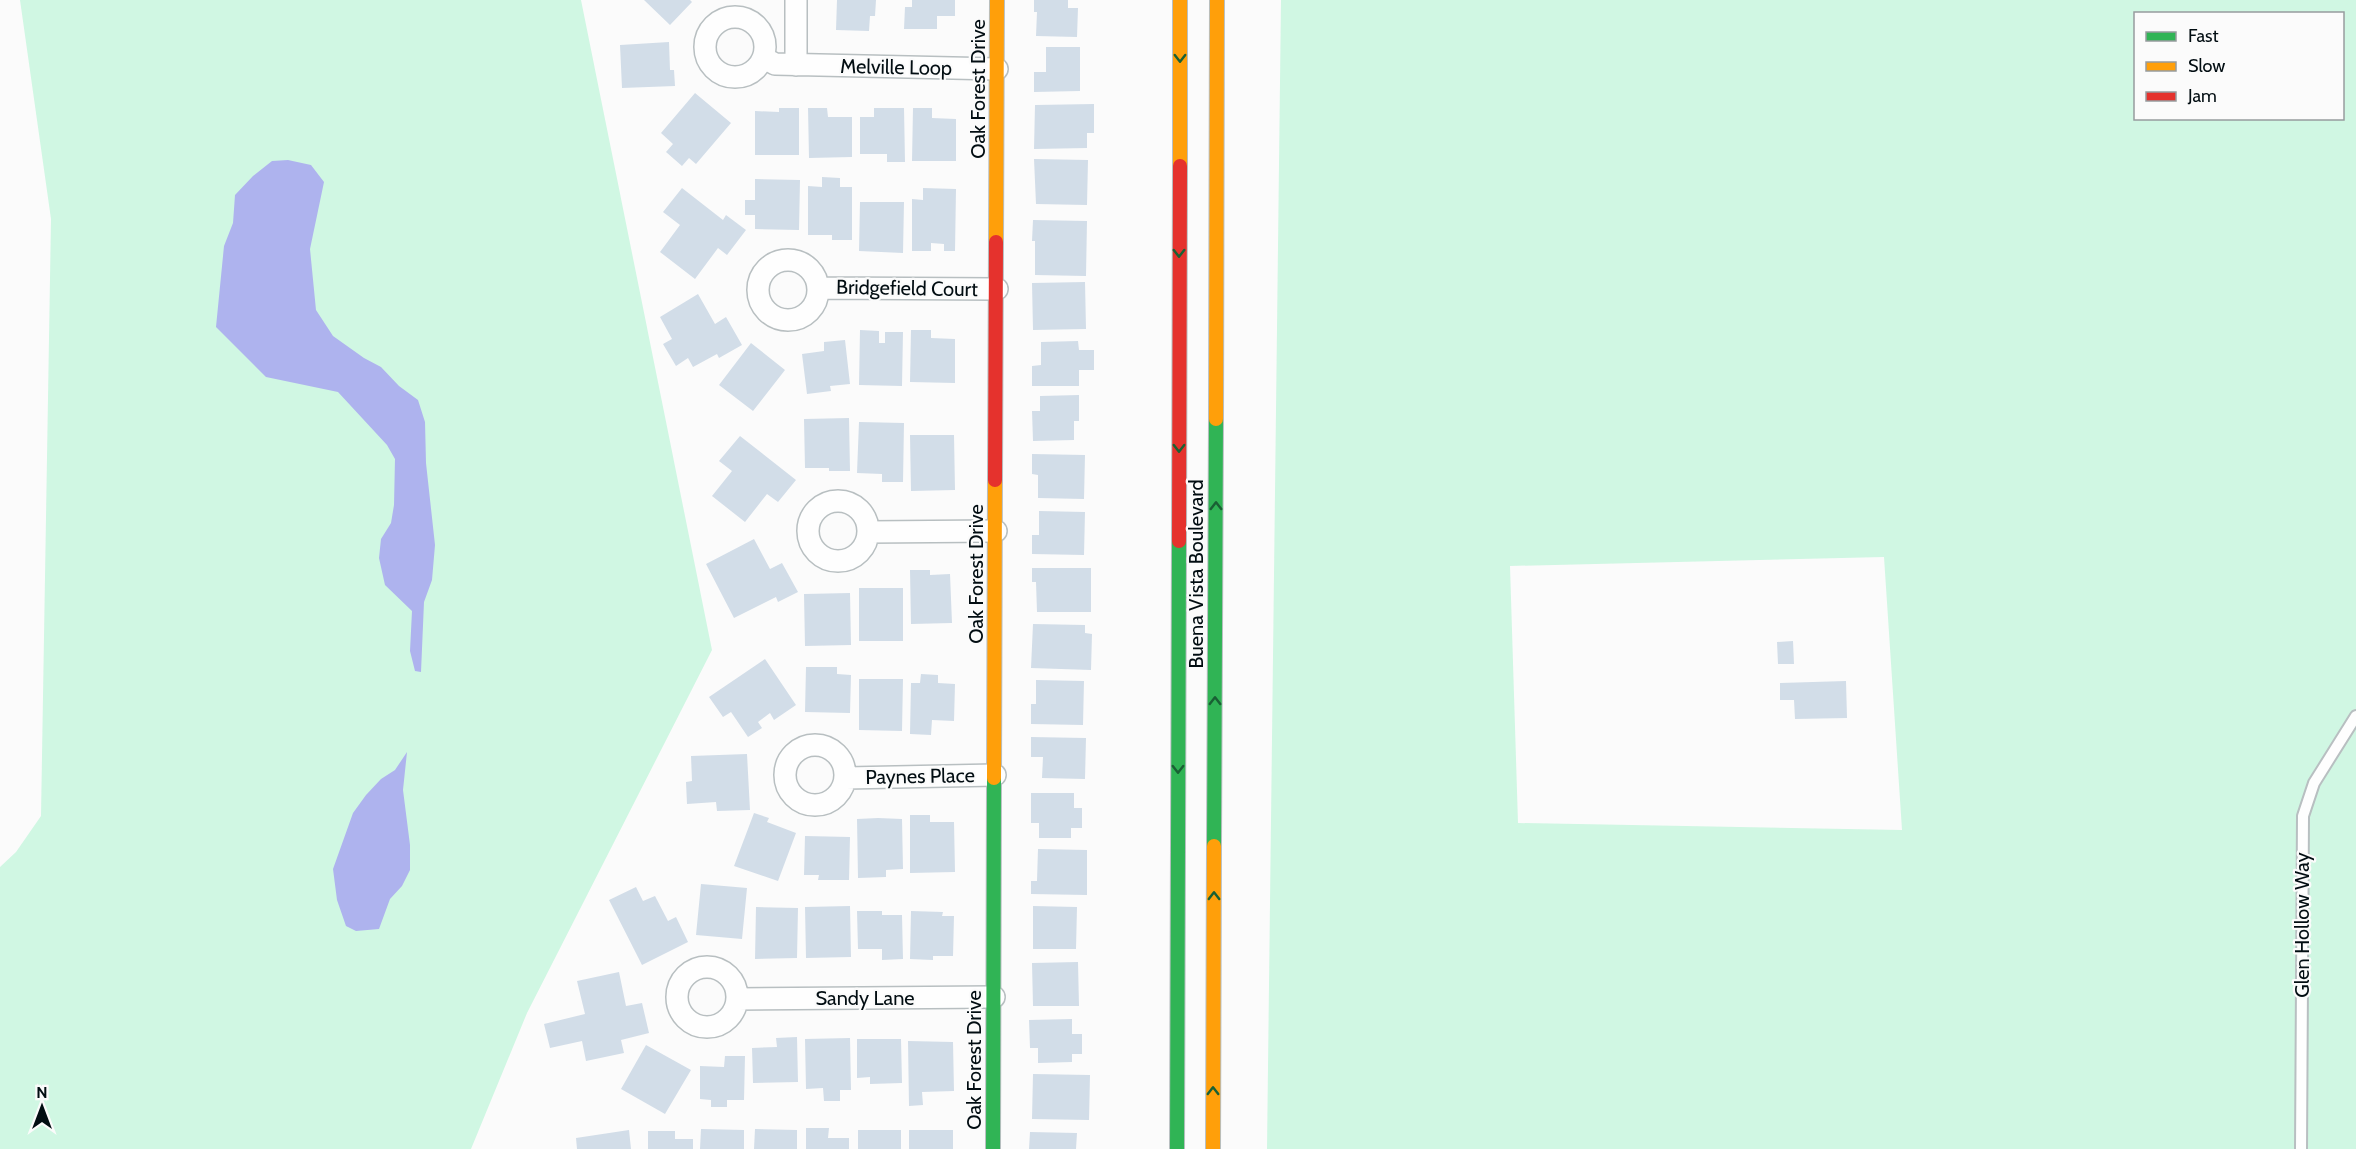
<svg xmlns="http://www.w3.org/2000/svg" width="2356" height="1149" font-family="Cabin,sans-serif">
<rect width="100%" height="100%" fill="#fbfbfb"/>
<path fill="#d0f7e3" fill-rule="evenodd" d="M20,0H581L712,650L527,1013L471,1149H0V867L16,852L41,816L51,219Z
M1281,0H2356V1149H1267ZM2136,14H2342V118H2136ZM1884,557L1902,830L1518,823L1510,566Z"/>
<path fill="#aeb3ee" d="M288,160L311,165L324,182L310,249L316,310L333,336L364,358L381,367L399,386L418,400L425,422L426,463L435,545L432,580L424,602L421,672L415,671L410,651L412,611L385,585L379,558L381,539L391,523L394,505L395,459L387,445L338,392L266,377L216,327L224,246L233,223L235,195L253,176L272,161Z
M407,752L403,790L410,845V870L402,886L390,899L379,929L356,931L346,926L337,900L333,869L353,813L366,795L381,779L395,770Z"/>
<path fill="#d2dde8" d="M644,0H690L692,2L670,25Z
M837,0H876L875,16H870L869,31L836,30Z
M912,0H955V16H937V29H904L905,7H912Z
M1034,0H1068V8H1078L1077,37L1036,36L1037,12H1034Z
M669,42L670,70H674L675,86L622,88L620,45Z
M1046,47H1080V91L1034,92V72H1046Z
M695,93L731,123L696,164L689,158L682,166L666,152L673,144L661,133Z
M1094,104V133H1087V148L1034,149L1035,105Z
M779,108H799V155H755V111L779,112Z
M808,108H827L828,117H852V157L809,158Z
M874,108H904L905,162H887V154H860V117H874Z
M913,108H932V118L956,119V161H912Z
M1034,159L1088,160L1087,205L1036,204Z
M822,177L840,178V187H852V240H832V235H808V186L822,187Z
M755,179L800,180L799,230L755,229V215H745V200H755Z
M682,188L723,220L726,215L746,230L727,255L718,248L695,279L660,252L680,225L663,212Z
M923,188L956,189L955,251H944V244L931,243V251H912V199L923,200Z
M860,202H904L903,253L859,251Z
M1033,220L1087,221L1086,276L1035,275V241H1032Z
M1085,282L1086,329L1033,330L1032,283Z
M698,294L715,324L726,317L742,345L719,358L717,354L693,367L688,358L676,366L663,344L672,339L660,317Z
M860,330L879,331V343H885V332H903L902,386L859,385Z
M911,330H931V338L955,339V383L910,382Z
M845,340L850,384L830,386L831,391L807,394L802,354L824,351V342Z
M1078,341L1079,350H1094V370H1079V386H1032V366L1041,365V342Z
M751,343L785,370L753,411L719,385Z
M1079,395V421H1074V440L1033,441L1032,411H1040V396Z
M849,418L850,471H829V468H805L804,419Z
M859,422L904,423L903,482H882V474L857,473Z
M910,435H954L955,490L911,491Z
M740,436L796,480L778,502L767,494L745,522L712,496L732,471L719,461Z
M1032,454L1085,455L1084,499L1038,498V475L1032,474Z
M1039,511L1085,512L1084,555L1032,554V535H1039Z
M754,539L770,569L782,563L798,592L778,602L776,597L734,618L706,564Z
M1032,568H1091V612H1037L1036,582H1032Z
M910,570H930V575L950,574L952,623L911,624Z
M859,588H903V641H859Z
M850,593L851,645L805,646L804,594Z
M1033,624L1085,625V633L1092,634L1091,670L1031,668Z
M1793,641L1794,664H1778L1777,642Z
M765,659L796,705L774,720L770,713L758,722L762,728L748,737L731,712L723,717L709,697Z
M806,667H837V674L851,675L850,713L805,712Z
M921,674L938,675V683L955,684L954,721L932,720L931,735L910,734L911,683H920Z
M859,679H903L902,731L859,730Z
M1036,680L1084,681L1083,725L1031,724V704H1036Z
M1846,681L1847,718L1795,719L1794,700H1780V683Z
M1031,737L1086,738L1085,779L1042,778L1043,757H1031Z
M747,754L750,810L717,811L716,802L687,804L686,782L692,781L691,756Z
M1031,793H1074V808H1082V828H1071V838H1039V823H1031Z
M754,813L769,818L767,822L796,833L778,881L734,866Z
M910,815H930V822H954L955,872L910,873Z
M878,818L902,819L903,869L886,870V877L858,878L857,819Z
M805,836L850,837L849,880H818L819,875H804Z
M1038,849L1087,850V895L1031,894V881H1037Z
M701,884L747,888L742,939L696,935Z
M636,887L643,901L655,896L668,921L676,917L688,942L642,965L609,900Z
M850,906L851,957L806,958L805,907Z
M1033,906L1077,907L1076,949H1033Z
M756,907L798,908L797,958L755,959Z
M857,911H882V915H902L903,959L882,960V949H858Z
M911,911L943,912L942,916H954L953,956H933V960L910,959Z
M1078,962L1079,1006H1033L1032,963Z
M619,972L626,1006L642,1003L649,1033L621,1040L624,1053L586,1061L582,1041L550,1048L544,1024L585,1014L577,981Z
M1072,1019V1034H1082V1054H1072V1062L1038,1063V1048H1030L1029,1020Z
M797,1037L798,1082L753,1083L752,1048L777,1047L776,1038Z
M850,1038L851,1090H840V1101H824L823,1088L806,1089L805,1039Z
M857,1039H901L902,1083L870,1084V1077L857,1078Z
M908,1041L953,1042L954,1091L922,1092L923,1105L909,1106Z
M646,1045L691,1070L665,1114L621,1089Z
M725,1056H745L744,1100H727V1107H711V1100L700,1099V1066L724,1067Z
M1033,1074L1090,1075L1089,1120L1032,1119Z
M806,1128H829L828,1138H849V1149H806Z
M701,1129L744,1130V1149H700Z
M755,1129L797,1130V1149H754Z
M629,1130L631,1149H577L576,1138Z
M858,1130H901V1149H858Z
M909,1130H953V1149H909Z
M648,1131H675V1139H693V1149H648Z
M1030,1132L1077,1133L1076,1149H1029Z"/>
<g fill="none" stroke-linecap="round" stroke-linejoin="round">
<defs>
<path id="lane" d="M2301,1149L2303,816L2314,783L2356,716"/>
<path id="street" d="M796,0V65
M705 47a30 30 0 1 1 60 0a30 30 0 1 1-60 0Z
M764,58L775,64L997,69
M758 290a30 30 0 1 1 60 0a30 30 0 1 1-60 0Z
M818,288L997,289
M808 531a30 30 0 1 1 60 0a30 30 0 1 1-60 0Z
M868,532L996,531
M785 775a30 30 0 1 1 60 0a30 30 0 1 1-60 0Z
M846,778L995,775
M677 997a30 30 0 1 1 60 0a30 30 0 1 1-60 0Z
M737,999L994,997"/>
<path id="fast" d="M1214,846L1216,419
M993,1149L994,778
M1177,1149L1179,541"/>
<path id="slow" d="M1180,166V0
M996,242L997,0
M1216,419L1217,0
M994,778L995,480
M1213,1149L1214,846"/>
<path id="jam" d="M995,480L996,242
M1179,541L1180,166"/>
</defs>
<use href="#lane" stroke="#b8bfc1" stroke-width="14"/>
<use href="#street" stroke="#b8bfc1" stroke-width="24"/>
<use href="#fast" stroke="#b8bfc1" stroke-width="16"/>
<use href="#slow" stroke="#b8bfc1" stroke-width="16"/>
<use href="#jam" stroke="#b8bfc1" stroke-width="16"/>
<use href="#lane" stroke="#fefefe" stroke-width="10"/>
<use href="#street" stroke="#fefefe" stroke-width="21"/>
<use href="#fast" stroke="#30b455" stroke-width="14"/>
<use href="#slow" stroke="#ff9f0a" stroke-width="14"/>
<use href="#jam" stroke="#e5322d" stroke-width="14"/>
</g>
<defs><path id="oneway-chevron" d="M-2-3.5L2.5 0L-2 3.5" fill="none" stroke-width="1.6" stroke-linecap="round" stroke-linejoin="round" transform="scale(1.5)"/></defs>
<g stroke="#196034">
<use href="#oneway-chevron" transform="translate(1180 58) rotate(90)"/>
<use href="#oneway-chevron" transform="translate(1179 253) rotate(90)"/>
<use href="#oneway-chevron" transform="translate(1179 448) rotate(90)"/>
<use href="#oneway-chevron" transform="translate(1216 506) rotate(-90)"/>
<use href="#oneway-chevron" transform="translate(1215 701) rotate(-90)"/>
<use href="#oneway-chevron" transform="translate(1178 769) rotate(90)"/>
<use href="#oneway-chevron" transform="translate(1214 896) rotate(-90)"/>
<use href="#oneway-chevron" transform="translate(1213 1091) rotate(-90)"/>
</g>
<g text-anchor="middle" stroke-width="4.5" stroke-linejoin="round" paint-order="stroke">
<g font-size="20" fill="#020d12" stroke="#fbfbfb">
<text transform="translate(896 67) rotate(1)" y="7">Melville Loop</text>
<text transform="translate(978 89) rotate(-90)" y="7">Oak Forest Drive</text>
<text transform="translate(907 288) rotate(1)" y="7">Bridgefield Court</text>
<text transform="translate(976 574) rotate(-90)" y="7">Oak Forest Drive</text>
<text transform="translate(1196 574) rotate(-90)" y="7">Buena Vista Boulevard</text>
<text transform="translate(920 776) rotate(-1)" y="7">Paynes Place</text>
<text transform="translate(2302 925) rotate(-90)" y="7">Glen Hollow Way</text>
<text x="865" y="1005">Sandy Lane</text>
<text transform="translate(974 1060) rotate(-90)" y="7">Oak Forest Drive</text>
</g>
</g>
<rect x="2134" y="12" width="210" height="108" fill="#fbfbfb" stroke="#979c9e" stroke-width="1.5"/>
<rect x="2146" y="32" width="30" height="9" fill="#30b455" stroke="#979c9e" stroke-width="1.5"/>
<text x="2188" y="42" font-size="18" fill="#020d12">Fast</text>
<rect x="2146" y="62" width="30" height="9" fill="#ff9f0a" stroke="#979c9e" stroke-width="1.5"/>
<text x="2188" y="72" font-size="18" fill="#020d12">Slow</text>
<rect x="2146" y="92" width="30" height="9" fill="#e5322d" stroke="#979c9e" stroke-width="1.5"/>
<text x="2188" y="102" font-size="18" fill="#020d12">Jam</text>
<g transform="translate(42 1107)" stroke="#fbfbfb" stroke-width="4.5" paint-order="stroke">
<path d="M0-4.5L10 22L0 15L-10 22Z" fill="#020d12"/>
<text y="-9" font-size="16" font-weight="bold" text-anchor="middle" fill="#020d12">N</text>
</g>
</svg>
